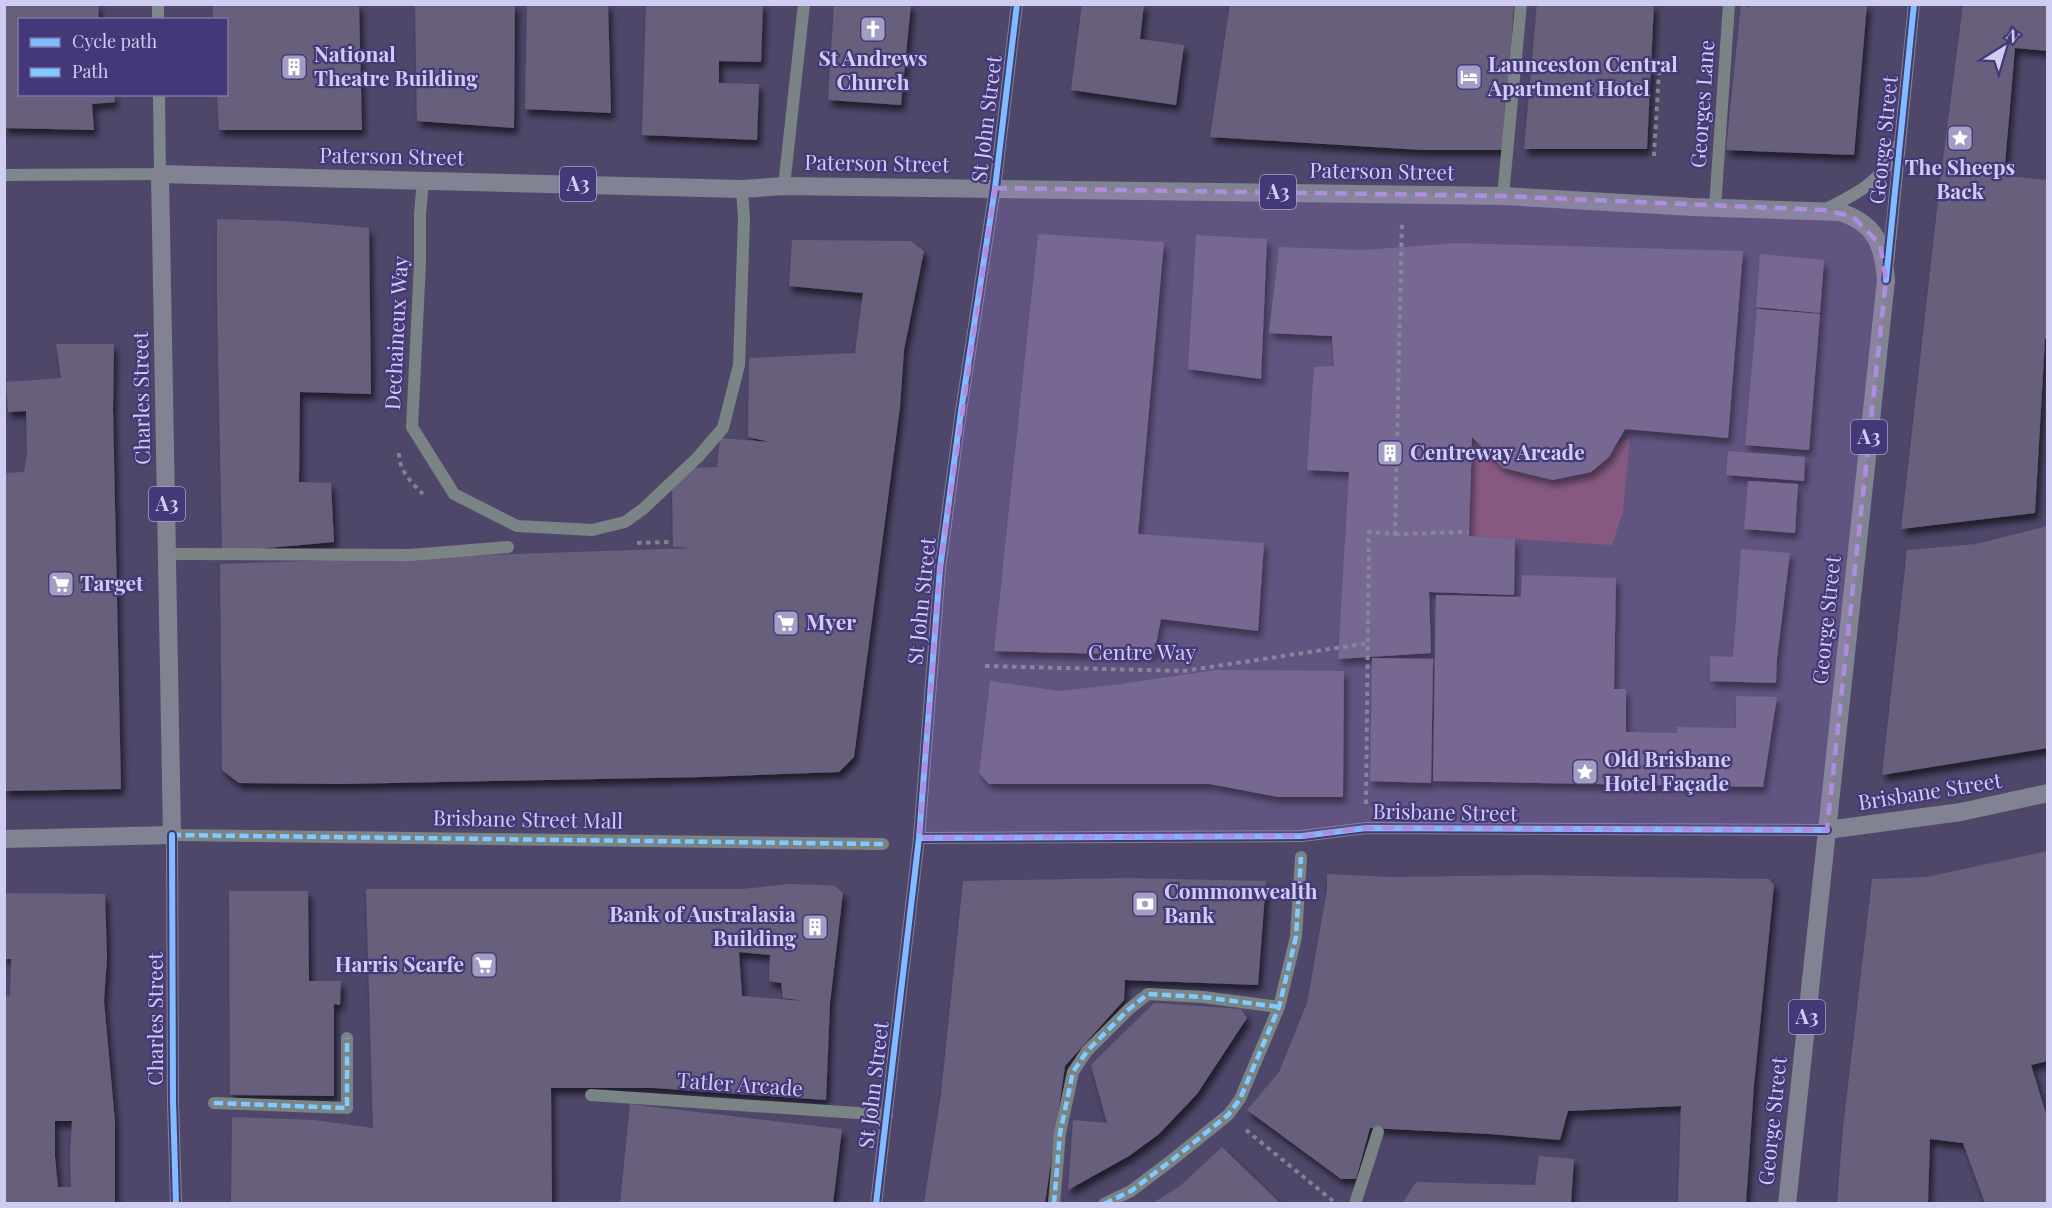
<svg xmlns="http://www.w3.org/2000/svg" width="2052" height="1208" font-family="'Playfair Display',serif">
<defs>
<filter id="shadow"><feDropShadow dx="3.5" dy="6" stdDeviation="3" flood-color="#0009"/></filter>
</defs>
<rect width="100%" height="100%" fill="#4e476a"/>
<path fill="#7d4d69" d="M1472,437L1503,468L1553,480L1591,472L1609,457L1619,443L1630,438L1623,511L1612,545L1469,536L1468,452Z"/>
<path fill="#685e7d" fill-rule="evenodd" filter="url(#shadow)" d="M4,4H98L99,20H20V94H114L115,102L92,104L94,130L4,128Z
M213,4H359L362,130H219L217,94H226V20H213Z
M415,4H515L514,128L417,121Z
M527,4H608L611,113L525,109Z
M646,4H763L761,62L719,61V83L759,84L757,140L642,135Z
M834,4H911L901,105L828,100Z
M1082,4H1144L1140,39L1184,45L1176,105L1071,90Z
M1230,4H1514L1504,150H1422L1210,137Z
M1537,4H1654L1647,149H1524Z
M1741,4L1750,8V4H1867L1854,155L1726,150Z
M1963,5H2048V51L2015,48L2004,176L2048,180V339H2045L2035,513L1901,529L1941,174Z
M217,219L290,221L369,228L371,394L300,392L299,482L331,483L334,542L222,552L217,302Z
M1038,234L1164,242L1138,534L1264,543L1258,631L1161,619L1154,655L994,651Z
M1196,235L1267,239L1261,379L1188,369Z
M792,240L911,241L924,251L904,350L900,407L854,757L839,772L703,777L341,784L239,783L222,770L220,564L692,548L673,547L672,488L693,468L717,467L720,438L770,442L748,437L749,358L855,353L863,293L789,286Z
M1456,243L1743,251L1728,438L1625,429L1609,457L1591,472L1553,480L1503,468L1472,437L1469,536L1515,539L1514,595L1429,592L1431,653L1338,659L1349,472L1307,470L1314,367L1334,366L1332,336L1269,333L1279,247L1363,250Z
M1760,254L1824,260L1820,313L1756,307Z
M1757,309L1820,314L1809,450L1745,445Z
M56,344H114L113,409L121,789L4,791V473L24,472L27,454L26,411L8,412L6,382L61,378Z
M1728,451L1805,457L1804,481L1726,475Z
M1748,481L1798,484L1795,533L1744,529Z
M2048,526V748L1882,775L1907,550L1976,544Z
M1741,549L1790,553L1777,658L1776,683L1710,681V656L1733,657Z
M1522,575L1616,578L1614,689H1626V732L1677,733V727L1736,728V696L1777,697L1763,787L1433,781L1436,595L1521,597Z
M1372,658L1433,659L1431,783L1370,781Z
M1215,670L1344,671L1343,797H1278L1210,784H989L979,773L990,681L1060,691L1121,684Z
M2048,851V1061L2031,1065L2048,1120V1203H1985L1963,1143L1930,1139L1928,1203H1837L1843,1128L1872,879L1926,877Z
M1327,874L1393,877L1533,875L1769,879L1774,885L1754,1085L1746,1203H1678L1681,1106L1568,1111L1560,1140L1490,1134L1370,1128L1356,1179H1341L1247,1110L1279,1072L1307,1003L1327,890Z
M1127,878L1266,881L1258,985L1125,980L1124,1000L1065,1066L1045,1203H924L941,1094L963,881Z
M789,884L825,885L835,886L843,893L830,1003L826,1100L654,1088H551L552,1203H231L232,1117L314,1120L373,1128L366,889H742ZM739,952L770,955L769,981L781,983L783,998L805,1001L742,996Z
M229,891H308L309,981H341L340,1005L334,1004V1096L230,1095Z
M4,893L105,894L107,958L104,1001L115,1122V1203H4V994L10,997L11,959H4ZM55,1121H72L70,1156L71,1187H58L55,1157Z
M1154,1003L1241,1009L1247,1018L1197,1094L1159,1134L1129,1156L1068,1190L1073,1120L1107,1123L1091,1065Z
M630,1104L842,1129L833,1203H620Z
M1222,1147L1280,1203H1153L1180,1186Z
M1539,1156L1574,1159L1571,1203H1403L1416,1182L1535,1185Z"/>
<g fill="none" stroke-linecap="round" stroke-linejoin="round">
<path stroke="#7e838d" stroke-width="4" stroke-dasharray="4.5 4.5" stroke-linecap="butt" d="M1654,156L1659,72
M399,453C399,471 411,482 423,494
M1395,534L1468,532
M637,543L669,542
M985,666L1184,671L1369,643
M1366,804L1369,532L1395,534L1402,221
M1246,1130L1333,1201"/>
<path stroke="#7a8485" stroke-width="12" d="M423,180L420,214V262L412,427L454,494L517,526L592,530L625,522L643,509L698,457L723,428L739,365L744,219L742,189
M784,186L804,4
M1503,196L1521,4
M1715,207L1729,4
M168,554L410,555L508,547
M591,1095L887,1115
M1355,1204L1378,1132"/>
<path stroke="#7a8485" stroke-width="12" d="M172,835L883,844
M919,838L1302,836L1366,828L1827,830
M214,1103L347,1108V1038
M876,1204L919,838L940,568L961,411L995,188L1017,4
M1054,1204L1060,1133L1073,1072L1087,1051L1129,1009L1148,994L1203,997L1279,1007
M1104,1204L1131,1191L1172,1160L1228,1115L1240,1099L1279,1007L1286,978L1296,937L1301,857"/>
<path stroke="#7d878c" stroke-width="12" d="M158,4V20
M4,175L160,174L159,94
M1824,210C1855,195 1885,180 1897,146
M1888,263L1914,4
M172,835L173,1101L176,1204"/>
<path stroke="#828392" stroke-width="18" d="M1827,830L1961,812L2048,793
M4,839L172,835L160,174L742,189L784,186L1503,196L1693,207L1840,212C1876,224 1883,244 1886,280L1787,1204"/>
<path stroke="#80caff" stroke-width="4.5" stroke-dasharray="9 4.5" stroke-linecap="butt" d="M172,835L883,844
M214,1103L347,1108V1038
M1054,1204L1060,1133L1073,1072L1087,1051L1129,1009L1148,994L1203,997L1279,1007
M1104,1204L1131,1191L1172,1160L1228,1115L1240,1099L1279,1007L1286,978L1296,937L1301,857"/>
<defs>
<path id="cycleway" d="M1886,280L1914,4
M172,835L173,1101L176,1204
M919,838L1302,836L1366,828L1827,830
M876,1204L919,838L940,568L961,411L995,188L1017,4"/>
</defs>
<use href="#cycleway" stroke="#453879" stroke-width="10"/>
<use href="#cycleway" stroke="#80bcff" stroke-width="6"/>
</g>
<path fill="#ae8dde" fill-opacity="0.2" stroke="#ae8dde" stroke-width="4.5" stroke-dasharray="12 8" stroke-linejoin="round" d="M995,188L1503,196L1823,210L1852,216L1880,244L1886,280L1827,830L1366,828L1302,836L919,838L940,568Z"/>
<defs>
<symbol id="church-square" viewBox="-11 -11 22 22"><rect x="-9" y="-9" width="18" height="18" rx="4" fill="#a29ec3" stroke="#453879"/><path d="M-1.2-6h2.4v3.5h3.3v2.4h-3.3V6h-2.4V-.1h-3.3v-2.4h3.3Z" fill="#fff"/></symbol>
<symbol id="building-square" viewBox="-11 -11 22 22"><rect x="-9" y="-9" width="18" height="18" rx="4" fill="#a29ec3" stroke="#453879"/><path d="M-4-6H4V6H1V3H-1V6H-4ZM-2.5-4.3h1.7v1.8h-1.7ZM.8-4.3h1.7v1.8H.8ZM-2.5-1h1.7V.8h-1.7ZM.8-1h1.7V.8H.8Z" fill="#fff"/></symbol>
<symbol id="hotel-square" viewBox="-11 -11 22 22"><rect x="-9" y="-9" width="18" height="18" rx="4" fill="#a29ec3" stroke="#453879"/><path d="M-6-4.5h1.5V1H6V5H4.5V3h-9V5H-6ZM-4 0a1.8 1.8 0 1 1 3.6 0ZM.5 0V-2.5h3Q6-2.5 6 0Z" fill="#fff"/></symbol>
<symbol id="sight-square" viewBox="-11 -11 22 22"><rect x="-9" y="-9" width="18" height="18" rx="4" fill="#a29ec3" stroke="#453879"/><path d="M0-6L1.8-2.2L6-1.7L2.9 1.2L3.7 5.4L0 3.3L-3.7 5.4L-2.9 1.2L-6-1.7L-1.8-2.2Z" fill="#fff"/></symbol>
<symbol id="supermarket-square" viewBox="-11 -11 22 22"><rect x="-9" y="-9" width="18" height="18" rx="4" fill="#a29ec3" stroke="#453879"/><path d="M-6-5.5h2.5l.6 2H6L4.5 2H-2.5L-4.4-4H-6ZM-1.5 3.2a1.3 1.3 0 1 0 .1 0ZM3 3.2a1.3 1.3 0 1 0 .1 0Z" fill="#fff"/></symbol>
<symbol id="bank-square" viewBox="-11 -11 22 22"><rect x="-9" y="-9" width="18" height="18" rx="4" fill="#a29ec3" stroke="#453879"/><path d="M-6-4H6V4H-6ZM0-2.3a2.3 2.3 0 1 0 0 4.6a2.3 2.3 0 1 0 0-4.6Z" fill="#fff"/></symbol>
</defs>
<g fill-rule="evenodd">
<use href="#church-square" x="858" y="14" width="30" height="30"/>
<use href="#building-square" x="279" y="52" width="30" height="30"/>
<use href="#hotel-square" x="1454" y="62" width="30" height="30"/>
<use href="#sight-square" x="1945" y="123" width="30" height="30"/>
<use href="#building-square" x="1375" y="438" width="30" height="30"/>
<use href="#supermarket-square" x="46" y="569" width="30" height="30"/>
<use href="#supermarket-square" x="771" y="608" width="30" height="30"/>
<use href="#sight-square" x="1570" y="757" width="30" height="30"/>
<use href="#bank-square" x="1130" y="889" width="30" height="30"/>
<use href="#building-square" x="800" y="912" width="30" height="30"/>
<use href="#supermarket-square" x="469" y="950" width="30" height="30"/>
</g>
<g text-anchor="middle" stroke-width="4.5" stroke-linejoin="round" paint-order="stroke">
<g fill="#453879" stroke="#a6a0ce" stroke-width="1.5">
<rect x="560" y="167" width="36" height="34" rx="4.5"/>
<rect x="1260" y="175" width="36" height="34" rx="4.5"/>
<rect x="1851" y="420" width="36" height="34" rx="4.5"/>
<rect x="149" y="487" width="36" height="34" rx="4.5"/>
<rect x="1789" y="1000" width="36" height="34" rx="4.5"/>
</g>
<g font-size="20" font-weight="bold" fill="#d0cdf3">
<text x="578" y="191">A3</text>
<text x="1278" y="199">A3</text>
<text x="1869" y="444">A3</text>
<text x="167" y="511">A3</text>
<text x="1807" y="1024">A3</text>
</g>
<g font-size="21" font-weight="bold" fill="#d0cdf3" stroke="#453879" text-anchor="start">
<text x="314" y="62">National<tspan x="314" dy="24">Theatre Building</tspan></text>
<text x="873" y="66" text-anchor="middle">St Andrews<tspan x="873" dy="24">Church</tspan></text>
<text x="1488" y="72">Launceston Central<tspan x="1488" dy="24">Apartment Hotel</tspan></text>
<text x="1960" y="175" text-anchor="middle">The Sheeps<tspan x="1960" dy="24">Back</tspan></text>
<text x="1410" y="460">Centreway Arcade</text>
<text x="80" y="591">Target</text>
<text x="806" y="630">Myer</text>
<text x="1604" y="767">Old Brisbane<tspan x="1604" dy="24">Hotel Façade</tspan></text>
<text x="1164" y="899">Commonwealth<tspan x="1164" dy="24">Bank</tspan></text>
<text x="796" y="922" text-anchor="end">Bank of Australasia<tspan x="796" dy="24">Building</tspan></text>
<text x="464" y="972" text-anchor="end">Harris Scarfe</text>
</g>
<g font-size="21" fill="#d0cdf3" stroke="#453879">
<text transform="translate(1703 104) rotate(-86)" y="7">Georges Lane</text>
<text transform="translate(987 119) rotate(-83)" y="7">St John Street</text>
<text transform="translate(1884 140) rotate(-84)" y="7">George Street</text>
<text transform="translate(392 157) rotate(1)" y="7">Paterson Street</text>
<text transform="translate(877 164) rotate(1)" y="7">Paterson Street</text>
<text transform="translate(1382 172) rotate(1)" y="7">Paterson Street</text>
<text transform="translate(397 333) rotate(-87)" y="7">Dechaineux Way</text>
<text transform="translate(142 398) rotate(-91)" y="7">Charles Street</text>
<text transform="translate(922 601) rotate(-84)" y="7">St John Street</text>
<text transform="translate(1827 620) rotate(-84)" y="7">George Street</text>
<text x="1142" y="660">Centre Way</text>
<text transform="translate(1930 792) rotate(-9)" y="7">Brisbane Street</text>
<text transform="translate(1445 813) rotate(1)" y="7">Brisbane Street</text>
<text transform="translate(528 820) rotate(1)" y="7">Brisbane Street Mall</text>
<text transform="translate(156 1019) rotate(-90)" y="7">Charles Street</text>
<text transform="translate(740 1085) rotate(4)" y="7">Tatler Arcade</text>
<text transform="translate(874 1085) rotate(-83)" y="7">St John Street</text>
<text transform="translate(1773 1121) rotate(-84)" y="7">George Street</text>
</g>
</g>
<rect width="2052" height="1208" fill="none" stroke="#d0cdf3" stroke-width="12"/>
<rect x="18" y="18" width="210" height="78" fill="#453879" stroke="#7d74aa" stroke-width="1.5"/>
<rect x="30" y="38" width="30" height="9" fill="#80bcff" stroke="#7d74aa" stroke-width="1.5"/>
<text x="72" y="48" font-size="18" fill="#d0cdf3">Cycle path</text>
<rect x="30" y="68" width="30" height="9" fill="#80caff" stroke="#7d74aa" stroke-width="1.5"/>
<text x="72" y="78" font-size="18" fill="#d0cdf3">Path</text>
<g transform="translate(2004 48) rotate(37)" stroke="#453879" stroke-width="4.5" paint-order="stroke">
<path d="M0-4.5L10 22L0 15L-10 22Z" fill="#d0cdf3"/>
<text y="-9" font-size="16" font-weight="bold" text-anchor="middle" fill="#d0cdf3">N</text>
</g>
</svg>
